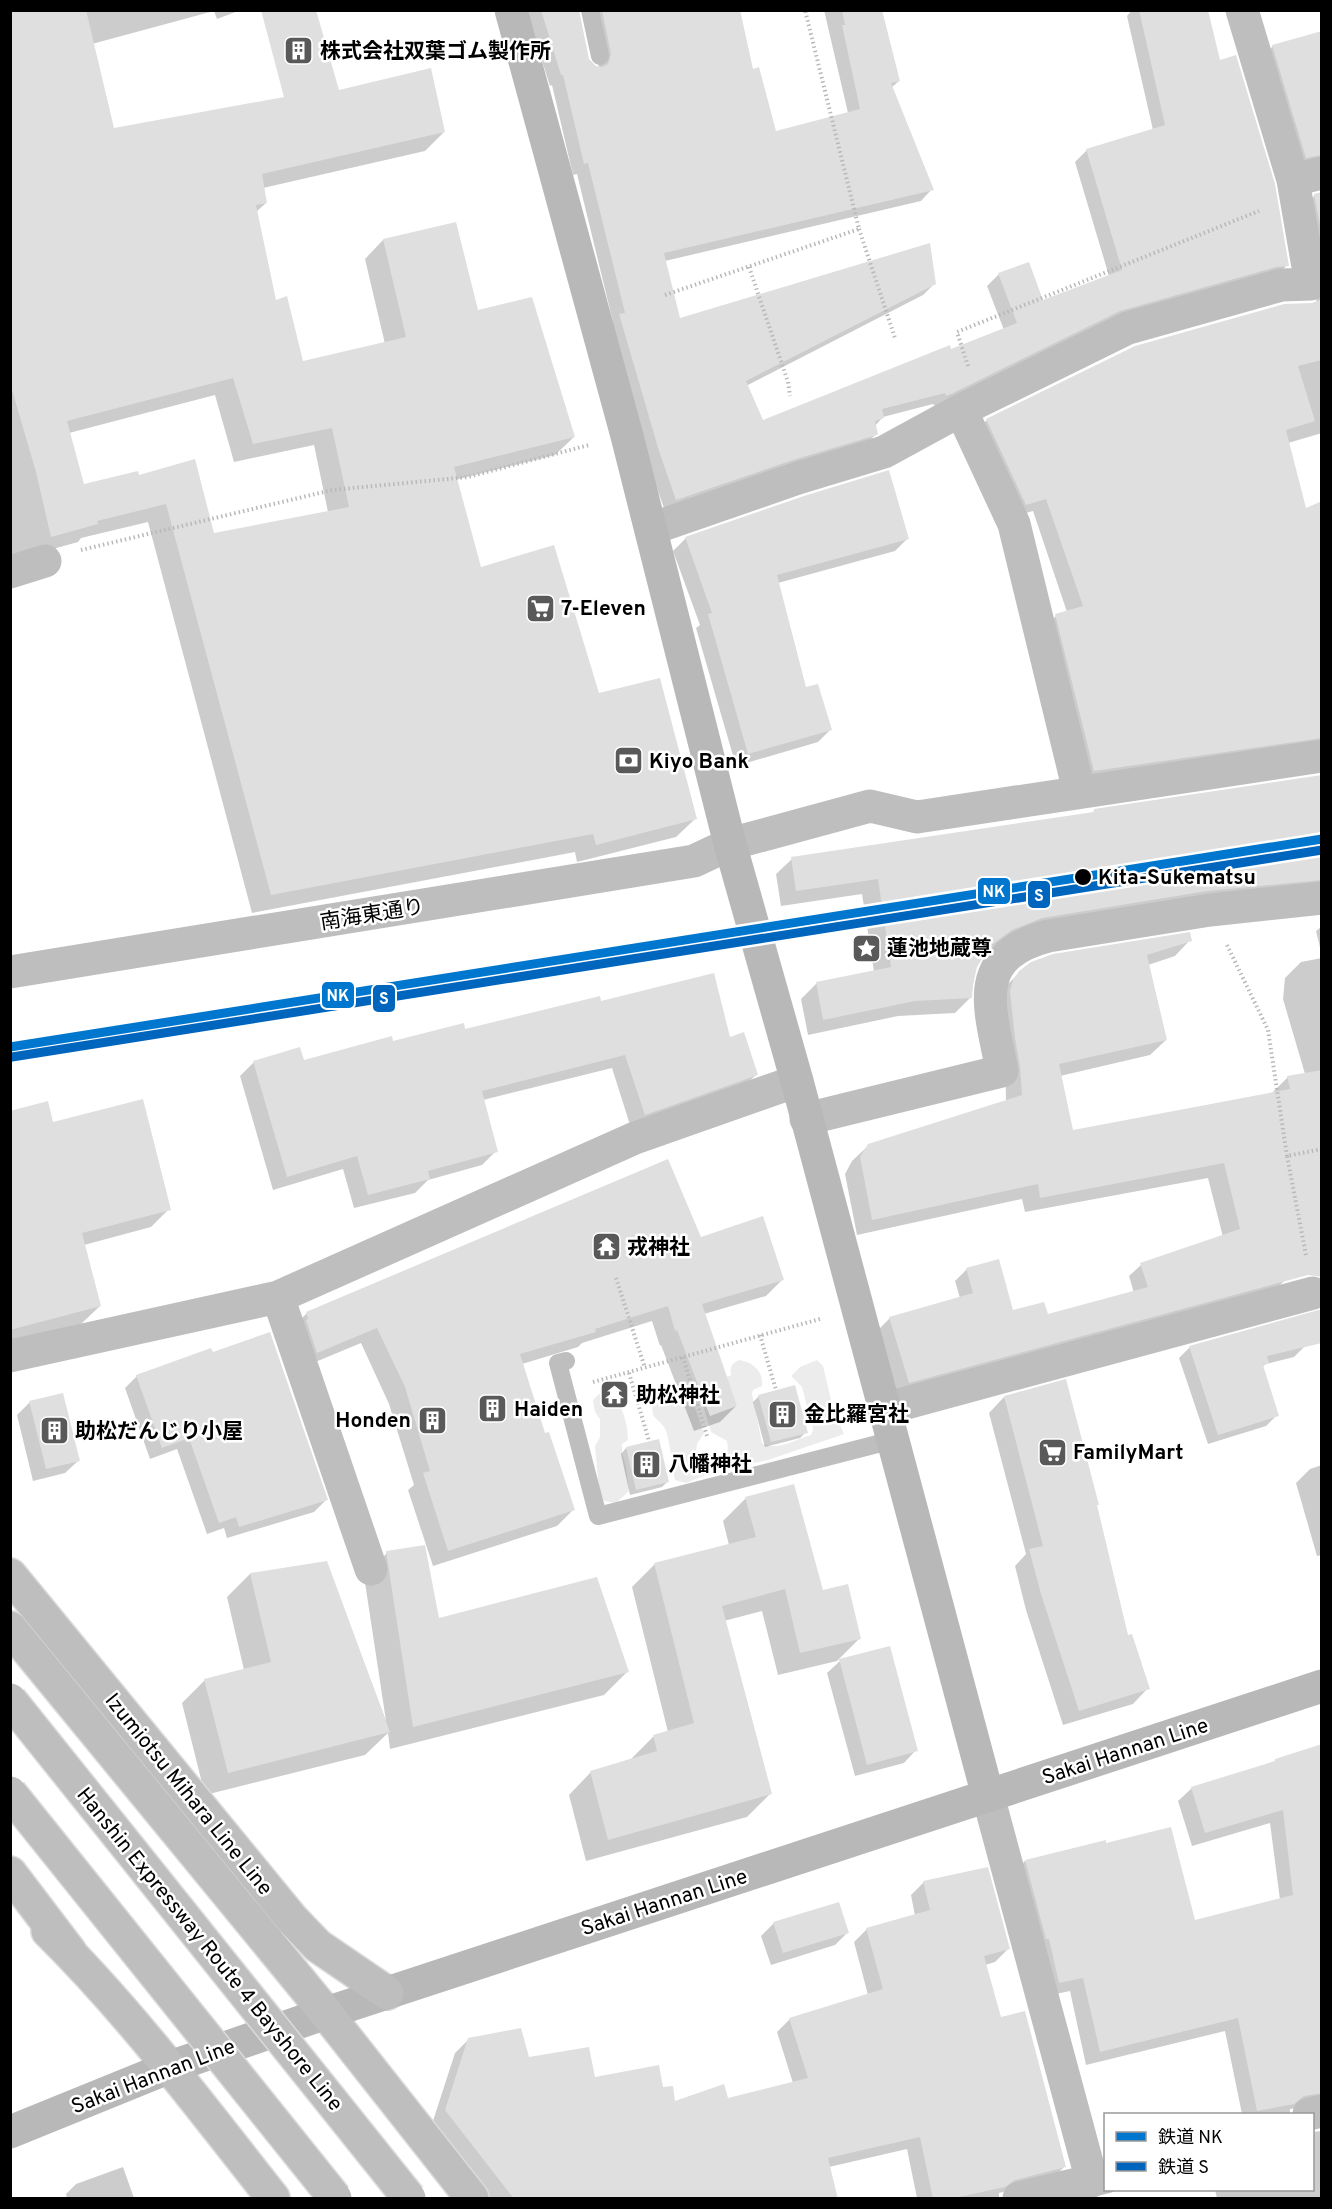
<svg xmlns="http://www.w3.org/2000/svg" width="1332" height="2209" font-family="Overpass,'Noto Sans JP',sans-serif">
<rect width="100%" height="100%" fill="#fff"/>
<path fill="#ececec" d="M739,1360C753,1362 764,1372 762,1386L753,1390L752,1394L762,1443C777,1452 796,1439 811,1435L813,1429L802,1387L791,1376L800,1367L817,1360L823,1366L834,1412L844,1434L771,1459L708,1474L686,1483L675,1480C671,1464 671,1446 666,1431C660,1415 648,1424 654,1397L679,1387L689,1391L704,1433L697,1444L696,1452C708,1463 719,1464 728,1449L727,1441L711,1432L699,1392L700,1389L731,1375C730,1367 731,1364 739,1360Z
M599,1394C604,1395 609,1395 613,1398C624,1406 628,1428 628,1440L622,1444V1453L626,1467L629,1491L616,1503L604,1501L599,1490L595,1446L600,1437V1419L595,1412L593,1400Z"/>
<path fill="#0003" fill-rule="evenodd" d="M15,10H241L217,19L214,11L92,44L113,129L444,132L425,151L263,188L266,203L256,212L275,301L302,363L385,344L365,259L383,240L455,223L476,312L574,437L555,455L455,480L479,569L598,695L695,819L676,837L577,862L575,852L252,913L148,522L81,538L78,542L10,561V13ZM215,395L234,462L314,445L328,512L213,535L138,477L83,486L69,433Z
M526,10H578L588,60L595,68H599L590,19L581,10H738L751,71L775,133L848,113L824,10H883L881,13L899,81L891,88L932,189L921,201L665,261L679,320L935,283L923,295L746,386L762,421L1004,330L987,286L999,274L1042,302L1109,276L1075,162L1087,150L1153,130L1127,16L1132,10H1207L1219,62L1287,265L1276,277L935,406L933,404L883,417L875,426L877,433L865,445L665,511L648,463L608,327L613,322L577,174L573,175L552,85L550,86Z
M1322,32V173L1303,168L1260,60L1273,46Z
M1322,194V433L1288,443L1305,510L1322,503V756L1080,784L1043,629L1056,616L1067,612L1033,511L1012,517L973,433L987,420L1316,303L1317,295L1302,209L1315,195Z
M686,538L907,539L895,551L778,583L805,689L830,730L818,742L736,766L696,628L700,625L673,551Z
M1322,777V903L1025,933L995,945L984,953L976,966L971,997L955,1013L898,1016L808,1035L801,999L816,984L874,972L862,894L781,906L776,874L792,859L1091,814L1094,811Z
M1322,926V956L1316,931Z
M1190,940L1175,956L1148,965L1166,1040L1150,1055L1060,1076L1071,1132L1272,1093L1288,1077L1305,1074L1283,999L1285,978L1301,962L1322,958V1257L1285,1280L1273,1292L897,1394L878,1330L890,1318L960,1298L955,1281L967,1269L1012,1312L1047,1316L1134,1293L1129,1276L1141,1265L1223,1237L1208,1178L1025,1212L1022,1199L857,1235L845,1174L852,1161L869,1145L1006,1101L1004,988L1020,972Z
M600,1003L729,1039L756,1075L742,1088L631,1128L612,1068L483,1100L496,1151L482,1165L428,1180L415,1193L354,1208L343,1169L273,1190L240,1076L254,1062H303L392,1042L464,1031Z
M10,1113L52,1124L169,1209L151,1227L84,1245L100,1306L81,1324L10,1342Z
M700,1239L782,1280L766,1296L704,1314L736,1406L720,1422L694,1431L661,1345L660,1346L652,1321L582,1343L578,1347L522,1364L544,1435L573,1510L557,1526L433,1566L408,1490L414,1485L389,1404L361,1343L301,1368L291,1329L307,1313Z
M1190,1347H1304L1294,1357L1266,1364L1262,1367L1277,1415L1266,1426L1208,1444L1179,1358Z
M137,1376L326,1500L314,1512L227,1538L224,1528L207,1534L177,1449L150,1459L125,1388Z
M759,1396L806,1432L800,1438L765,1447L753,1402Z
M1004,1397L1127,1637L1148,1688L1133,1704L1063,1725L1026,1610L1015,1566L1026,1554L989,1413Z
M30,1402L78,1461L65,1473L33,1481L17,1415Z
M626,1448L667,1482L662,1487L630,1495L621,1454Z
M1322,1465V1555L1317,1556L1296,1483L1310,1469Z
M793,1486L822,1592L860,1638L837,1661L778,1675L762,1611L724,1621L770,1794L747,1817L586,1861L569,1795L591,1772L631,1759L654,1736L668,1732L632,1587L655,1564L729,1545L723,1521L745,1499Z
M387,1553L438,1620L627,1672L604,1695L390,1749L388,1733L365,1755L205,1795L182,1703L205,1680L244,1670L227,1597L250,1574L326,1562L386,1721L364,1576Z
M840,1661L916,1750L904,1763L855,1776L827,1673Z
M1322,1745V2111L1313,2106L1290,2109V2114H1242L1225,2031L1086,2065L1070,1991L1046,1996L1012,1874L1025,1861L1194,1922L1280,1900L1270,1823L1192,1846L1178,1801L1192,1788L1272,1764L1276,1760Z
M924,1882L1008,1949L995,1962L985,1965L1000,2019L1064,2167L1051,2180L999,2193V2198H917L907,2149L829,2167L836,2198H490L432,2124L455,2053L469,2039L594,2079L662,2089L674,2103L727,2099L793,2083L777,2032L790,2019L868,1995L854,1942L867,1929L915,1916L911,1895Z
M774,1923L847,1933L835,1945L771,1965L761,1936Z
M1322,2131V2198H1217L1215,2190H1312V2132Z
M123,2167L134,2198H67L66,2194L76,2184Z"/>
<path fill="#dfdfdf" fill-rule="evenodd" d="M10,10H86L114,128L284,97L261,10H316L339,90L431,68L445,132L262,174L267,203L256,205L276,300L287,296L303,361L406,337L383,239L456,222L478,310L532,297L575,437L454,467L481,567L554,545L599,693L660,678L697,819L596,845L593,834L271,895L166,504L97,521L98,524L51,537L36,472L10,383ZM233,378L253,444L332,428L349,507L214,533L195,459L139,475L138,471L84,484L67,421Z
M541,10H579L589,59L596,66L602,67L608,64L611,54L602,10H740L753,69L759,67L776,131L860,109L842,25H845L842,10H882L900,81L891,83L934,190L664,253L680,318L930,243L936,284L746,381L763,420L950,345L951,349L1017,323L998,273L1029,262L1043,300L1122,270L1086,149L1165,125L1139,10H1208L1220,60L1236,55L1275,184L1289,266L1276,267L1120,311L951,394L946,396L945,393L882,409L884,418L875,421L878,434L877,435L793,460L676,500L659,451L619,314L625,313L588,163L584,164L563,75H561Z
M1322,31V155L1306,158L1272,45Z
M1322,192V235L1314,194Z
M1322,299V360L1298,366L1315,421L1286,430L1306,508L1322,501V738L1094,771L1055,614L1083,606L1046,499L1026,505L986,419L1135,346L1284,304L1312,303Z
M889,470L909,539L777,575L806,687L818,684L832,730L748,754L708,614L712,613L685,537L804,496Z
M1322,775V880L1207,891L1042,918L1012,930L990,946L977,967L973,984L972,998L915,1001L823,1020L816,982L891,967L878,879L796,891L791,857L1094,812V809Z
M1190,932L1192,941L1147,955L1167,1040L1059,1064L1073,1130L1290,1089L1287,1076L1322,1070V1277L1308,1275L909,1383L889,1317L973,1293L966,1268L999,1259L1013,1310L1044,1302L1048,1314L1148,1287L1140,1263L1240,1229L1224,1163L1040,1198L1038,1184L872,1220L860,1157L868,1144L1022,1095L1020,1067L1015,1038L1010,991L1013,980L1019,971L1031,962L1053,954Z
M714,973L730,1037L744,1032L758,1075L645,1115L625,1055L482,1091L498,1152L428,1171L430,1179L368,1195L357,1156L287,1177L253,1061L300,1047L304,1060L392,1036L393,1041L464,1023L465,1029L600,996L601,1001Z
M143,1099L171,1210L82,1233L101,1306L10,1330V1111L48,1101L53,1122Z
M668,1159L701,1237L763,1216L784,1280L702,1304L737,1406L710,1416L677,1330L675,1331L668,1306L595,1329L596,1332L520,1354L545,1433L549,1432L575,1510L448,1551L423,1473L430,1471L405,1387L377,1328L317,1353L306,1320L308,1319L306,1312Z
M1322,1309V1343L1267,1356L1269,1363L1263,1365L1279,1416L1218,1435L1189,1346Z
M270,1332L328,1500L239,1527L236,1517L219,1523L189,1438L162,1448L136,1375L211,1348L213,1352Z
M1066,1379L1099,1505H1097L1128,1635L1132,1634L1150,1689L1079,1711L1041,1594L1029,1549L1043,1546L1004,1396Z
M795,1385L808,1433L771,1442L758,1395Z
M63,1393L80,1461L46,1469L29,1401Z
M659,1439L669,1482L636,1490L626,1447Z
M794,1484L823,1590L848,1584L861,1639L800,1653L785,1589L722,1606L772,1794L608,1840L590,1771L657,1751L653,1735L694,1723L654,1563L756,1537L745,1497Z
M425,1545L439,1618L597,1577L629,1672L413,1727L386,1551Z
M327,1561L390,1732L228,1773L204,1679L271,1662L250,1573Z
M890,1646L918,1751L867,1765L839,1659Z
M1322,1744V2093L1304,2096L1294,2104L1257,2111L1238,2018L1100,2052L1083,1978L1059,1983L1049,1939H1046L1025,1860L1106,1840V1843L1171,1827L1195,1920L1293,1895L1283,1810L1205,1833L1191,1787L1275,1761V1759Z
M988,1867L1010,1949L984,1956L1001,2017L1025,2011L1066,2167L1015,2180L1005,2187L950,2199H933L920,2137L828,2158L838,2199H514L445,2110L468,2038L521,2028L529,2057L589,2047L595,2077L659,2065L663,2087L673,2086L675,2101L724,2084L728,2098L808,2078L789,2018L883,1989L866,1928L930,1910L923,1881Z
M839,1902L849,1933L783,1953L773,1922Z"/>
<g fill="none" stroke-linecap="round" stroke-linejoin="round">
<defs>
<path id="primary" d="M10,1575L292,1919L318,1946L387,1993
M48,1931C131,2013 201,2107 273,2198
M326,2013L472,2198"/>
<path id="highway" d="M10,1628L326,2013
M10,1873L70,1952"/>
</defs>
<use href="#primary" stroke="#dbdbdb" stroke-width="36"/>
<use href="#highway" stroke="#dbdbdb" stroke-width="36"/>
<path stroke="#b9b9b9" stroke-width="4" stroke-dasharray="1.5 3" stroke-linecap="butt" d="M859,229L895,338
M749,267L788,382L790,396
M665,295L859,229L805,10
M968,366L957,332L1259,211
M81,550L332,490L468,477L589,445
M1227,945L1268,1030L1287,1156
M1306,1255L1287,1156L1322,1149
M616,1278L645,1368
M760,1335L776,1390
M683,1357L707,1436
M629,1373L649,1441
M593,1382L820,1319"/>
<path stroke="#bebebe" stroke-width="18" d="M590,10L600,56
M566,1361L558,1363L598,1516L893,1440"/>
<path stroke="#bebebe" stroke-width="33" d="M1242,10L1293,180
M961,410L1014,524L1079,791
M651,529L798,478L884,452L961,410L1128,328L1281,285L1311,284L1293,180L1322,173
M10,572L45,561
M10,972L694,861L730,844L870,806L917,817L1322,756
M806,1119L1002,1071C991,1010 968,957 1048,936L1210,910L1322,898
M278,1297L371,1569
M10,1356L278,1297L635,1138L797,1081
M884,1409L1313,1293
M988,1796L1092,2181
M1309,2114L1322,2111
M1019,2198L1106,2177"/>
<path stroke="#b8b8b8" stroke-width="33" d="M511,10L627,436L730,844L797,1081L988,1796
M10,2132L170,2067L326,2013L1322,1686"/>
<use href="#primary" stroke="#bebebe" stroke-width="33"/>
<use href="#highway" stroke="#bebebe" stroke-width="33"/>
<defs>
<path id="highway-bridge" d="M10,1700L409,2198
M10,1793L335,2198"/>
</defs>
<use href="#highway-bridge" stroke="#dbdbdb" stroke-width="36" stroke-linecap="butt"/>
<use href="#highway-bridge" stroke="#bebebe" stroke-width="33"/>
<defs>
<path id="rail-1" d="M10,1047L1322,839"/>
<path id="rail-2" d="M12,1057L1322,850"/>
</defs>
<use href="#rail-1" stroke="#fff" stroke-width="14"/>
<use href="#rail-2" stroke="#fff" stroke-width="14"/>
<use href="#rail-1" stroke="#0077ce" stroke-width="9"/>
<use href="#rail-2" stroke="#0065bd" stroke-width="9"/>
</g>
<defs>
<symbol id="building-square" viewBox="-11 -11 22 22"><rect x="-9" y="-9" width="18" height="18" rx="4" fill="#595959" stroke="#fff"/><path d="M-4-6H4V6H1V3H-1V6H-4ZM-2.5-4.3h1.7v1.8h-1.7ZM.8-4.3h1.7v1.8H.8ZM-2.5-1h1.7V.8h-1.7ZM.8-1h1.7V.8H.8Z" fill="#fff"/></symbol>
<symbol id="supermarket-square" viewBox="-11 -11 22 22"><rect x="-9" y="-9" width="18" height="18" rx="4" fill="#595959" stroke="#fff"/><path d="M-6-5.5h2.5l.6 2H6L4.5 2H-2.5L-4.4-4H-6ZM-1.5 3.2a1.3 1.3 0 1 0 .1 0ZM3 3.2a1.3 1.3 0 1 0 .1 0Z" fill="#fff"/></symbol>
<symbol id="bank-square" viewBox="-11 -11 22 22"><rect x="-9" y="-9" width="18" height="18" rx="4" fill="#595959" stroke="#fff"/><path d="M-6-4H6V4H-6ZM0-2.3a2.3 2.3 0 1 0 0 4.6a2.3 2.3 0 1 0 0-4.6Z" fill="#fff"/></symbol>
<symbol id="sight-square" viewBox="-11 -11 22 22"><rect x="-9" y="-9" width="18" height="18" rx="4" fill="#595959" stroke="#fff"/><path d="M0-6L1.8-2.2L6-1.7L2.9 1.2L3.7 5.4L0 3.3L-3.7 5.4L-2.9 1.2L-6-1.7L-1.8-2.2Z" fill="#fff"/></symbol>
<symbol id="temple-square" viewBox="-11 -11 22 22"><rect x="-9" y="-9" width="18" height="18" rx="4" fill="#595959" stroke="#fff"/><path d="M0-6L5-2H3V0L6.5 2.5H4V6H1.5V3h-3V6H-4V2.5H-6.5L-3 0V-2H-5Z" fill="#fff"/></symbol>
</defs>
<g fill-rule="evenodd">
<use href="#building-square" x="282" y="34" width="33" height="33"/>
<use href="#supermarket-square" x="524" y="592" width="33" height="33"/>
<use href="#bank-square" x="612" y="744" width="33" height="33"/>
<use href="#sight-square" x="850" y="932" width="33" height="33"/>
<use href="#temple-square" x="590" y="1230" width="33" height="33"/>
<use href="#temple-square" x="598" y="1378" width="33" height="33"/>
<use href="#building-square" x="476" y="1392" width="33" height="33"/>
<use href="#building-square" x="766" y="1398" width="33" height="33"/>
<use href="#building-square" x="416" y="1404" width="33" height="33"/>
<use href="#building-square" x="38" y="1414" width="33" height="33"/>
<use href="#supermarket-square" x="1036" y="1436" width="33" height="33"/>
<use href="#building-square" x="630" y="1448" width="33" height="33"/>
</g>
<circle fill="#000" stroke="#fff" stroke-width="2" cx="1083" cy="877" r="9"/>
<g text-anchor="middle" stroke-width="5" stroke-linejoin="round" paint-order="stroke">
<g font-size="21" font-weight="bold" fill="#000" stroke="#fff" text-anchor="start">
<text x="320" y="58">株式会社双葉ゴム製作所</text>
<text x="561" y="615">7-Eleven</text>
<text x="649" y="768">Kiyo Bank</text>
<text x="887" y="955">蓮池地蔵尊</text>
<text x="627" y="1254">戎神社</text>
<text x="636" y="1402">助松神社</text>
<text x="514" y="1416">Haiden</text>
<text x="804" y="1421">金比羅宮社</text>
<text x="411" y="1427" text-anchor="end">Honden</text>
<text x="75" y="1438">助松だんじり小屋</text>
<text x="1073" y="1459">FamilyMart</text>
<text x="668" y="1471">八幡神社</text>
</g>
<g font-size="21" font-weight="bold" fill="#000" stroke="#fff" text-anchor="start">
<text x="1098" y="884">Kita-Sukematsu</text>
</g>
<g font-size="21" fill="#000" stroke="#fff">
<text transform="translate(372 914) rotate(-9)" y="7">南海東通り</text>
<text transform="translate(1125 1751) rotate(-18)" y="7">Sakai Hannan Line</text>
<text transform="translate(189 1794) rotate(51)" y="7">Izumiotsu Mihara Line Line</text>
<text transform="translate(664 1902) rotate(-18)" y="7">Sakai Hannan Line</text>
<text transform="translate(210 1949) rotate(51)" y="7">Hanshin Expressway Route 4 Bayshore Line</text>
<text transform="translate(153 2076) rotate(-21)" y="7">Sakai Hannan Line</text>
</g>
</g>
<g stroke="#fff" stroke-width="2">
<rect x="977" y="877" width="34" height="28" rx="6" fill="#0077ce"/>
<rect x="1027" y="880" width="24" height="29" rx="6" fill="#0065bd"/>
<rect x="321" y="981" width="34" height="28" rx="6" fill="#0077ce"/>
<rect x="372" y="984" width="24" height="29" rx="6" fill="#0065bd"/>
</g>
<g font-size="16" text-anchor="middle" font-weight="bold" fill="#fff">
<text x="994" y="897">NK</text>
<text x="1039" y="901">S</text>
<text x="338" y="1001">NK</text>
<text x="384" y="1004">S</text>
</g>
<rect width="1332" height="2209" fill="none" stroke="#000000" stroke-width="24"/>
<rect x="1104" y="2113" width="210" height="78" fill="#ffffff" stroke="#999999" stroke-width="1.5"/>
<rect x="1116" y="2132" width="30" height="9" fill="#0077ce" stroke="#999999" stroke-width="1.5"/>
<text x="1158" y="2143" font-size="18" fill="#000000">鉄道 NK</text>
<rect x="1116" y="2162" width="30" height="9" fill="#0065bd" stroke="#999999" stroke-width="1.5"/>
<text x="1158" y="2173" font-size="18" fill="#000000">鉄道 S</text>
</svg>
